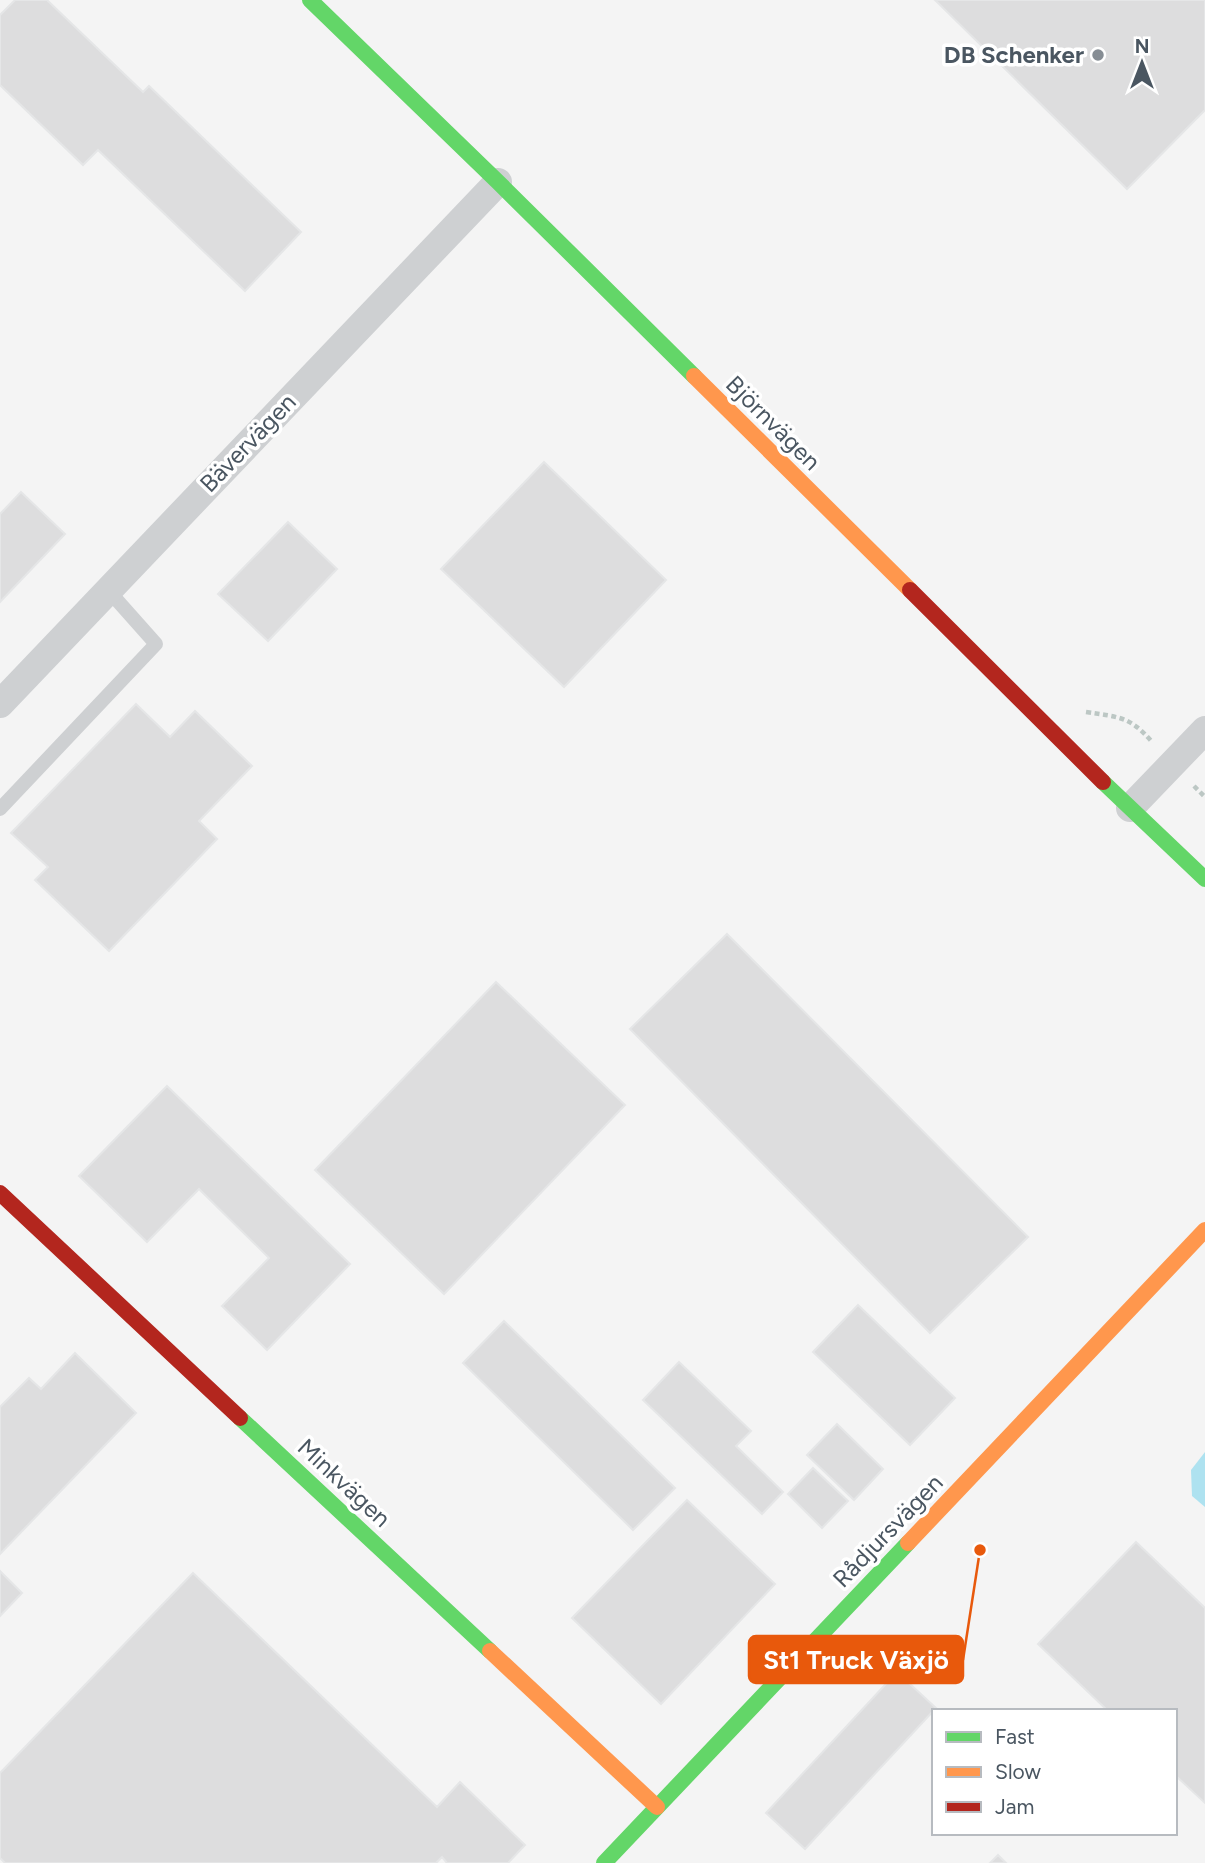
<svg xmlns="http://www.w3.org/2000/svg" width="1205" height="1863" font-family="Figtree,sans-serif">
<rect width="100%" height="100%" fill="#f4f4f4"/>
<path fill="#aee2f0" d="M1205,1452V1507L1192,1496L1191,1470Z"/>
<path fill="#ddddde" stroke="#e5e6e7" stroke-width="2" d="M15,0H47L143,92L149,86L301,232L245,291L98,150L83,165L0,85V15Z
M935,0H1205V110L1127,189Z
M544,462L666,580L564,687L441,569Z
M21,492L65,534L0,602V514Z
M288,522L337,569L268,641L218,594Z
M136,704L170,737L195,711L252,766L199,821L217,839L109,951L35,880L48,867L11,833Z
M727,934L1028,1237L930,1333L630,1029Z
M496,982L625,1105L444,1294L315,1170Z
M167,1086L350,1264L267,1350L222,1306L269,1258L199,1189L147,1242L79,1176Z
M858,1305L955,1398L910,1445L813,1352Z
M504,1321L675,1488L633,1530L463,1363Z
M75,1353L136,1413L0,1554V1407L29,1378L41,1389Z
M679,1362L751,1431L736,1446L783,1492L762,1514L643,1400Z
M837,1424L883,1469L854,1500L807,1455Z
M813,1468L848,1501L822,1528L788,1494Z
M687,1500L775,1584L661,1704L572,1618Z
M1136,1542L1205,1608V1803L1175,1775V1711H1108L1038,1644Z
M0,1571L22,1593L0,1616Z
M193,1573L437,1807L460,1782L525,1845L508,1863H447L442,1857L436,1863H5L0,1858V1773Z
M897,1672L936,1708L805,1849L766,1813Z
M998,1855L1006,1863H990Z"/>
<g fill="none" stroke-linecap="round" stroke-linejoin="round">
<path stroke="#bcc7c4" stroke-width="4.5" stroke-dasharray="5 3.5" stroke-linecap="butt" d="M1086,712C1118,717 1130,716 1152,742
M1194,786L1205,797"/>
<path stroke="#ced0d2" stroke-width="14" d="M0,809L156,644L108,590"/>
<path stroke="#ced0d2" stroke-width="28" d="M0,704L498,182
M1130,808L1205,730"/>
<path stroke="#63d668" stroke-width="16" d="M310,0L498,182L694,376
M1103,782L1205,879
M240,1418L490,1651
M604,1863L908,1543"/>
<path stroke="#ff974d" stroke-width="16" d="M694,376L910,590
M908,1543L1205,1230
M490,1651L657,1807"/>
<path stroke="#b3261e" stroke-width="16" d="M910,590L1103,782
M0,1193L240,1418"/>
</g>
<circle fill="#868d94" stroke="#fff" stroke-width="2.5" cx="1098" cy="55" r="7"/>
<g text-anchor="middle" stroke-width="7" stroke-linejoin="round" paint-order="stroke">
<g font-size="24" font-weight="bold" fill="#4a5661" stroke="#fff" text-anchor="end">
<text x="1084" y="63">DB Schenker</text>
</g>
<g font-size="24" fill="#4a5661" stroke="#fff">
<text transform="translate(773 423) rotate(45)" y="8">Björnvägen</text>
<text transform="translate(248 443) rotate(-46)" y="8">Bävervägen</text>
<text transform="translate(344 1483) rotate(43)" y="8">Minkvägen</text>
<text transform="translate(888 1531) rotate(-46)" y="8">Rådjursvägen</text>
</g>
</g>
<path fill="none" stroke="#e8590c" stroke-width="2.5" d="M980 1550L963 1660"/>
<circle fill="#e8590c" stroke="#fff" stroke-width="2.5" cx="980" cy="1550" r="7"/>
<rect fill="#e8590c" stroke="#e8590c" stroke-width="2.5" x="749" y="1636" width="214" height="47" rx="7"/>
<g font-size="26" text-anchor="middle" font-weight="bold" fill="#fff">
<text x="856" y="1669">St1 Truck Växjö</text>
</g>
<rect x="932" y="1709" width="245" height="126" fill="#ffffff" stroke="#b7bbc0" stroke-width="2"/>
<rect x="946" y="1732" width="35" height="10" fill="#63d668" stroke="#b7bbc0" stroke-width="2"/>
<text x="995" y="1744" font-size="21" fill="#4a5661">Fast</text>
<rect x="946" y="1767" width="35" height="10" fill="#ff974d" stroke="#b7bbc0" stroke-width="2"/>
<text x="995" y="1779" font-size="21" fill="#4a5661">Slow</text>
<rect x="946" y="1802" width="35" height="10" fill="#b3261e" stroke="#b7bbc0" stroke-width="2"/>
<text x="995" y="1814" font-size="21" fill="#4a5661">Jam</text>
<g transform="translate(1142 63)" stroke="#ffffff" stroke-width="5" paint-order="stroke">
<path d="M0-5L12 26L0 18L-12 26Z" fill="#4a5661"/>
<text y="-10" font-size="19" font-weight="bold" text-anchor="middle" fill="#4a5661">N</text>
</g>
</svg>
